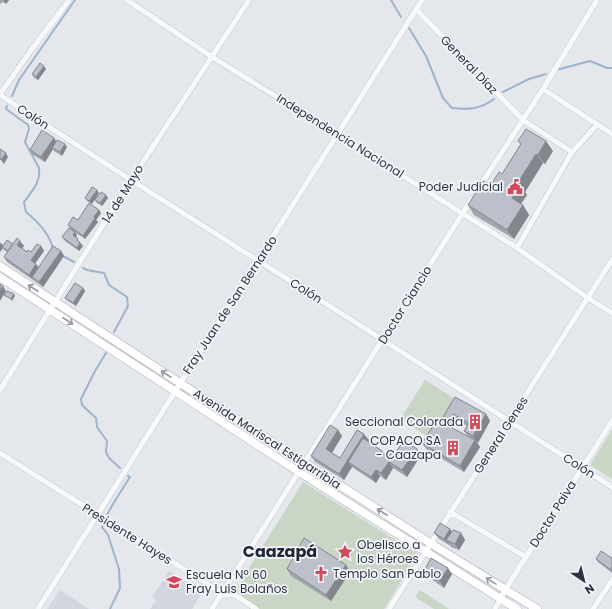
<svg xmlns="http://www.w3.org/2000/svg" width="612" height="609" font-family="Poppins,sans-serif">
<rect width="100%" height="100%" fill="#e4e7ec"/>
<path fill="#d2d6de" d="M169,571L202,592L192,609H150L156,600L152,597Z
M60,590L89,609H47Z"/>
<path fill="#c9d6c5" d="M425,380L455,399L430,438L400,419Z
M612,430V479L590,465Z
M303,482L418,554L384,609H260L234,592Z
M420,590L449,609H434L415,597Z"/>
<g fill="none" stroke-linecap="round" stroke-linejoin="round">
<path stroke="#9fb4cc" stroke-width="2" d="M391,0L401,17
M409,28L426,56L443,98L452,108C468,110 481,109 494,99
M556,70L590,61L607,68H612
M503,92L529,79L546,74
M12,96L19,80L75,0
M7,106L6,109L28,125L29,129L25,142L39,168C41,182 32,191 24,202L26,212C37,221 50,235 53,249
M63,256L74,262
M83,268L87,270L104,273L109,285L127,297L128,306L114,332
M106,353L95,371L81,399L82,405L96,418L97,427L107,441L106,452L109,458L120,468
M107,515L113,504L130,477L128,476
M103,525L102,527L108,535L119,569L120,588L110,609"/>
<defs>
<path id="street" d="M127,0L212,57L337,134L517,248L588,298L612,313
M416,9L523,120L572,152
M543,89L612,134
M0,94L32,49L69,0
M0,95L131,180L383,340L612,487
M480,186L543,89L597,0
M517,248L572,152L597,125
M0,390L131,180L249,0
M0,453L222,593L235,595L256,609
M450,512L526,557
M38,609L422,0
M212,609L471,200
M389,609L612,260
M495,609L505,590L612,421
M593,609L612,580"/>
<path id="secondary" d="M0,266L180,383L430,543L537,609
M0,277L299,472L517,609"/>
</defs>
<use href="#street" stroke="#a9aeb7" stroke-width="6"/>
<use href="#secondary" stroke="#a9aeb7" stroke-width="9"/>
<use href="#street" stroke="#f7f8fa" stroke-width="5.5"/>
<use href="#secondary" stroke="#fff" stroke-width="8"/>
</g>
<path fill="#a1a5ae" d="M0,0H9L6,4L3,2L0,4Z
M46,69L38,80L34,78L32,74Z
M54,138L56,141L67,147L62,156L54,151L53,149L45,162L33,155L30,150Z
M518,141L553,151L545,164L543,163L525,192L527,195L521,204L523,205L529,215L514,239L474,215L468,205L491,185L502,174L521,145Z
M99,193L92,204L87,201L85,198Z
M106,195L108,198L102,206L97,203L95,200Z
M99,210L101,213L96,220L98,222L85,239L75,232L77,235L76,237L83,246L79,251L65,241L62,237L70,228L68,225Z
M20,241L24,246L22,248L27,252H31L41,246L44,251L35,263L38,267L61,251L64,256L43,287L7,262L4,257L7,252L4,250L3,248L0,252V242L3,245L13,244Z
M83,288L85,291L76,306L68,301L65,298Z
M455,397L486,414L490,421L478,443L477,442L480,447L464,472L427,450L422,443L468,436L464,431L467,426L457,420L453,427L448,424L443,417Z
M338,430L342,436L332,453L340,458L369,440L368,441L382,451L386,456L388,457L417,449L421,455L407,477L393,468L386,480L380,476L376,483L352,467L344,480L315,462L311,456Z
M450,529L452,532L461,533L465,540L459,550L451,547L449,544V545L439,539L434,533Z
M612,558V573L598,562L596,559Z
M346,565L350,572L331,601L291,576L287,569Z
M424,571L452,574L444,588L428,577Z"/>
<path fill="#83868d" d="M4,0H9L6,4L4,1Z
M44,66L46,69L38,80L36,77Z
M54,138L57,143L52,148L53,149L45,162L41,157Z
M546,141L553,151L545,164L538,155Z
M65,144L67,147L62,156L60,152Z
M6,153L8,157L4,164L1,160Z
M536,154L543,163L525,192L527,195L518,208L512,198L517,184Z
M97,190L99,193L92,204L89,201Z
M106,195L108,198L102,206L100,203Z
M523,205L529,215L514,239L507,230Z
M99,210L101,213L96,220L98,222L85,239L83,236L94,217Z
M75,232L77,235L75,239L73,235Z
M20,241L24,246L21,250L17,245Z
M1,243L4,247H2L3,248L0,252V245Z
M80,243L83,246L79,251L77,248Z
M41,246L44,251L34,265L31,260Z
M61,251L64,256L43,287L39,282Z
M36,264L40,269L31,278L32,279L29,275Z
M3,286L6,291L0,301V291Z
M83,288L85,291L76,306L73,303Z
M14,294L15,296L12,301L11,299Z
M453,414L457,420L453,427L449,421Z
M486,414L490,421L478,443L473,436Z
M338,430L342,436L330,456L326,449Z
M364,434L369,440L353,465L348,462L352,467L344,480L339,474Z
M475,440L480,447L464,472L460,466Z
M417,449L421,455L407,477L402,470Z
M389,462L393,468L386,480L381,473Z
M376,470L380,476L376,483L371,477Z
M450,529L454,536L446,540L449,544V545L444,539Z
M461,533L465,540L459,550L455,544Z
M346,565L350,572L331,601L326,595Z
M448,568L452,574L444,588L440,581Z"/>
<path fill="#bbc0ca" stroke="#83868d" d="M40,63L44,66L36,77L32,74Z
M526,129L546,141L538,155L536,154L517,184L520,185L512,198L523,205L507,230L468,205L483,181L491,185L499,172L502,174L521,144L518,141Z
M42,130L54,138L41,157L30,150Z
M57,140L65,144L60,152L52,148Z
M0,149L6,153L1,160L0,159Z
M92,187L97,190L89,201L85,198Z
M101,192L106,195L100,203L95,200Z
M89,203L99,210L94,217L95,218L83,236L68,225L73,217L78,220Z
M69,228L75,232L73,235L78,239L77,240L80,243L77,248L62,237Z
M17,238L20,241L17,245L27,252L28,250L31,252L37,244L41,246L31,260L36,264L29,275L4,257Z
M7,240L13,244L8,251L2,247Z
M53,246L61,251L39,282L32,277Z
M75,283L83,288L73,303L65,298Z
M0,284L3,286L0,291Z
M7,291L14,294L11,299L4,295Z
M455,397L486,414L473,436L464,431L469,423L453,414L449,421L443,417Z
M437,420L475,440L460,466L422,443Z
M330,425L338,430L326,449L340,458L357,430L364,434L339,474L311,456Z
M363,438L382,451L381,453L388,457L391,453L394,455L404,440L417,449L402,470L389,462L381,473L376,470L371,477L348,462Z
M440,523L450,529L444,539L434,533Z
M453,530L461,533L455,544L446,540Z
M304,538L346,565L326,595L287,569Z
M601,551L612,558V567L611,570L596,559Z
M431,558L448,568L440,581L424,571Z"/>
<defs><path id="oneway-shaft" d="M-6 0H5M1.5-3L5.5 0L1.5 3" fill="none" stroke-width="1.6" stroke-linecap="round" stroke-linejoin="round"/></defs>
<g stroke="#959aa2">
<use href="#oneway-shaft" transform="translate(33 288) rotate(-147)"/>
<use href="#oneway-shaft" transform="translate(68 321) rotate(33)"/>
<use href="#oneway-shaft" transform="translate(166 374) rotate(-147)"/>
<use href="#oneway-shaft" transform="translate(382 512) rotate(-147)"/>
<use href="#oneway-shaft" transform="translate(491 581) rotate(-148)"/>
</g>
<defs>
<symbol id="civic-bare" viewBox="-9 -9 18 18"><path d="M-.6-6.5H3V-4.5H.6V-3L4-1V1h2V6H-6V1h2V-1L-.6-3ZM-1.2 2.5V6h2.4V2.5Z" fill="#d1495b" stroke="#f4f6f9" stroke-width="2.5" paint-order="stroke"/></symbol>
<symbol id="building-bare" viewBox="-9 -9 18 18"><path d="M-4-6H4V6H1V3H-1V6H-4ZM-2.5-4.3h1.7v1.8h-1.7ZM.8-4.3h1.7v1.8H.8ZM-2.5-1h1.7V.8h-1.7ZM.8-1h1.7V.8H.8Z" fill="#d1495b" stroke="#f4f6f9" stroke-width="2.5" paint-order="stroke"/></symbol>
<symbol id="sight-bare" viewBox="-9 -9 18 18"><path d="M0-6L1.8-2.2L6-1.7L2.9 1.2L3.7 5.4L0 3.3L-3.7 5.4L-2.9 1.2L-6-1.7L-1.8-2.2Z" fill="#d1495b" stroke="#f4f6f9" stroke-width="2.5" paint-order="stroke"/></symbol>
<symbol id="church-bare" viewBox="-9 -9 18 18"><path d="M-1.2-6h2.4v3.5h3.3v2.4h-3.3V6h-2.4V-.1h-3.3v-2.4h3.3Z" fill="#d1495b" stroke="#f4f6f9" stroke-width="2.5" paint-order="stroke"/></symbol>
<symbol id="school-bare" viewBox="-9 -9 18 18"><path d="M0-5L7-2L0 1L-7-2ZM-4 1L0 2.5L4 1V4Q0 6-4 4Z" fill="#d1495b" stroke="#f4f6f9" stroke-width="2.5" paint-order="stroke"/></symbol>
</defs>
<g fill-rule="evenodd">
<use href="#civic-bare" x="504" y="176" width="22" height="22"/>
<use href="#building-bare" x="464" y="411" width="22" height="22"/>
<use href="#building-bare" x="442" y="437" width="22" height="22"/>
<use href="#sight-bare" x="334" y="541" width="22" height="22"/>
<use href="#church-bare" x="310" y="563" width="22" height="22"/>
<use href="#school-bare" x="163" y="571" width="22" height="22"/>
</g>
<g text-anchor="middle" stroke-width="3.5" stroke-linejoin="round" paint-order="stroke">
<g font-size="12" fill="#2b3445" stroke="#f4f6f9">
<text transform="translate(469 65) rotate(46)" y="4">General Díaz</text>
<text transform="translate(33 117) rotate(33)" y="4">Colón</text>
<text transform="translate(340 136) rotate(32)" y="4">Independencia Nacional</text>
<text transform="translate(123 194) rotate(-58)" y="4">14 de Mayo</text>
<text transform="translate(306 291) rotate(32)" y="4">Colón</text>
<text transform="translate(230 305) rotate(-57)" y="4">Fray Juan de San Bernardo</text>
<text transform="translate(405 305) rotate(-58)" y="4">Doctor Ciancio</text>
<text transform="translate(501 435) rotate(-57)" y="4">General Genes</text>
<text transform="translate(267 439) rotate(33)" y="4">Avenida Mariscal Estigarribia</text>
<text transform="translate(579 466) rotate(32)" y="4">Colón</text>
<text transform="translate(553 514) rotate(-58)" y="4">Doctor Paiva</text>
<text transform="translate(127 534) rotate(32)" y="4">Presidente Hayes</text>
</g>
<g font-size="12" fill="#2b3445" stroke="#f4f6f9" text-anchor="end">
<text x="503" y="191">Poder Judicial</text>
<text x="463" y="426">Seccional Colorada</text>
<text x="441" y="445">COPACO SA<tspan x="441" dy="14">- Caazapa</tspan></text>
<text x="357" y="549" text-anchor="start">Obelisco a<tspan x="357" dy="14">los Héroes</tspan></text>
<text x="333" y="578" text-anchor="start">Templo San Pablo</text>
<text x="186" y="579" text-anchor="start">Escuela Nº 60<tspan x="186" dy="14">Fray Luis Bolaños</tspan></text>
</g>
<g font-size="16" font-weight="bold" fill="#1d2536" stroke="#f4f6f9">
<text x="280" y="557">Caazapá</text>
</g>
</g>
<g transform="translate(584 581) rotate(145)" stroke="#f4f6f9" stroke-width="3" paint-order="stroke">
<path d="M0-3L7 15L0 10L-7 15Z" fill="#2b3445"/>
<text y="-6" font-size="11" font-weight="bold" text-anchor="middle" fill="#2b3445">N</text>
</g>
</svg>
